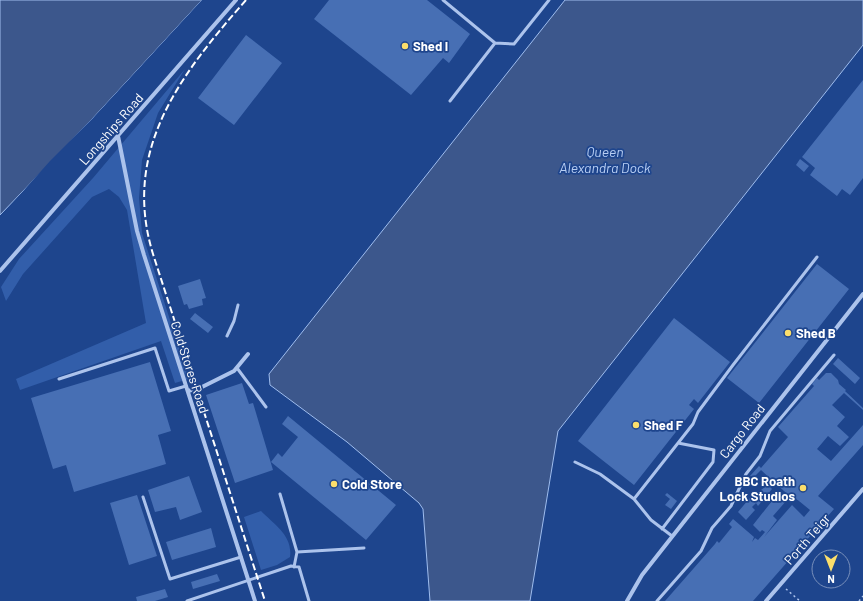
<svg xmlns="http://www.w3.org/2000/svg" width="863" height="601" font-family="Barlow,sans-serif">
<rect width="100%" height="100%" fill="#1e458d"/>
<path fill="#325eaa" d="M185,69L158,113L142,160L139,198L142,233L189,379L175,383L161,341L20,390L16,379L146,323L127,210L119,197L109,189L92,197L23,274L6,301L1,287L19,259L93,178Z
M261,511C275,525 293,536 290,557L277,565L261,570L244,517Z"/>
<path fill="#3c578c" stroke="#9fbdee" d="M0,0H202L93,118L0,215Z
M565,0H863V45L558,431L530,601H430L423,509L419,503L347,442L270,385L269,374Z"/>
<path fill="#1e458d" d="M202,0H204L95,119L0,217L50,161L93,118Z"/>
<path fill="#476fb4" d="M329,0H427L470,34L449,63L443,58L411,95L314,19Z
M246,35L282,63L234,125L198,98Z
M863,80V178L850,195L842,189L837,196L810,175L815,168L802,157Z
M800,159L809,166L804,172L796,165Z
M817,264L849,289L759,403L727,378Z
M200,279L206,298L202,299L203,305L189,309L187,304L184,305L178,286Z
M195,313L213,327L208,333L190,319Z
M674,318L730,362L698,403L694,399L689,405L694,409L634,485L578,441Z
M838,358L860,378L855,384L833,364Z
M150,362L171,431L158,435L166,464L74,492L66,465L53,469L31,398Z
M826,373H831L838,380L839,384L846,390L845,391L863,408V410L844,393L832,405L845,417L837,426L849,437L840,446L828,436L817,449L831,461L863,425V445L818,496L834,509L753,601H665L715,544L717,541L719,543L732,527L729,524L733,519L754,537L752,542L755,538L758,540L765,532L762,530L760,532L753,525L772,501L774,503L778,498L780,499L782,496L787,500L773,516L777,520L764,537L792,505L804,517L810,510L799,501L796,499L795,501L761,470L753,478L750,476L759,466L761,468L788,437L778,427L814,386L812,384L817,378L819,380Z
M242,383L249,404L253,403L273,470L235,483L206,395Z
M288,416L396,505L366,540L271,462L278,453L282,457L298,437L282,424Z
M189,476L202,512L180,520L176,507L155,512L148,490Z
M768,485L772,489L758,506L756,503L752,507L755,510L746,520L738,512L754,493L758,497L762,491L761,490Z
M667,493L677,501L671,509L665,505L670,499L665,495Z
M137,495L157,556L129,565L110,503Z
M211,528L216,547L172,560L166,542Z
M217,574L220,581L193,589L191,582Z
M165,589L168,597L155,601H137L136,597Z"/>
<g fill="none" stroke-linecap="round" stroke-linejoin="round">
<path stroke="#acc3ec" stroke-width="1.5" stroke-dasharray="2 3" stroke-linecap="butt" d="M786,589L800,601
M859,601L863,596"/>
<path stroke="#acc3ec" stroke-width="3" d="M443,0L495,43L450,101
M495,43L514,44L549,0
M227,336L234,321L238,305
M237,368L266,407
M59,379L155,348L169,391L186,386
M575,462L600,474L634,499L651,520L672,536
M280,494L297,552L294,567
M143,497L170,579L241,557
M634,499L693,424L698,412L733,365L817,257
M662,529L713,462L714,450L678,443
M297,552L364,548
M187,601L291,566L299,567L309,601
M657,601L701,551L712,528L731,506L746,474L760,456L770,431L834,355"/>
<path stroke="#acc3ec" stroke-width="4" d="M118,136L137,231L144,255L255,601
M0,271L236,0
M188,391L200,388L234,371L248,354
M627,601L642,575L863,294
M766,601L863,489"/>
<path stroke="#fff" stroke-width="2" stroke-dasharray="7 3" stroke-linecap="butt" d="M246,0C181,74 121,150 153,254L265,601"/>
</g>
<g fill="#fbde6b" stroke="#1e458d" stroke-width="1.5">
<circle cx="405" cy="46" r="4"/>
<circle cx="788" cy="333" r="4"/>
<circle cx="636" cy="425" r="4"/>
<circle cx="334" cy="484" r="4"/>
<circle cx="803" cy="488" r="4"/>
</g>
<g text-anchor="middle" stroke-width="3.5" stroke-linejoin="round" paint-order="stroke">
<g font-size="13" font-weight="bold" fill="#fff" stroke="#1e458d" text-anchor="start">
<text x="413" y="51">Shed I</text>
<text x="796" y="338">Shed B</text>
<text x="644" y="430">Shed F</text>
<text x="795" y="486" text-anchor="end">BBC Roath<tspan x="795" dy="15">Lock Studios</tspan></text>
<text x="342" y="489">Cold Store</text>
</g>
<g font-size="13" fill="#fff" stroke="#1e458d">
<text transform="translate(111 129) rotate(-49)" y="5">Longships Road</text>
<text transform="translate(190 367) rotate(72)" y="5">Cold Stores Road</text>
<text transform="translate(742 431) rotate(-52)" y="5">Cargo Road</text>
<text transform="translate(807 539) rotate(-49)" y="5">Porth Teigr</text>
</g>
<g font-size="14" font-style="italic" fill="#b8cef3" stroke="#1e458d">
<text x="605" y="157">Queen<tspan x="605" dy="16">Alexandra Dock</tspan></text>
</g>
</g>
<g transform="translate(831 569) rotate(180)"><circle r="19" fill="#1e458d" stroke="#788fbb"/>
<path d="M0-3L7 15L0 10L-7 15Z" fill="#fbde6b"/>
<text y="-6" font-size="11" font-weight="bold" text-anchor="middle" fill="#ffffff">N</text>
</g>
</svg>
